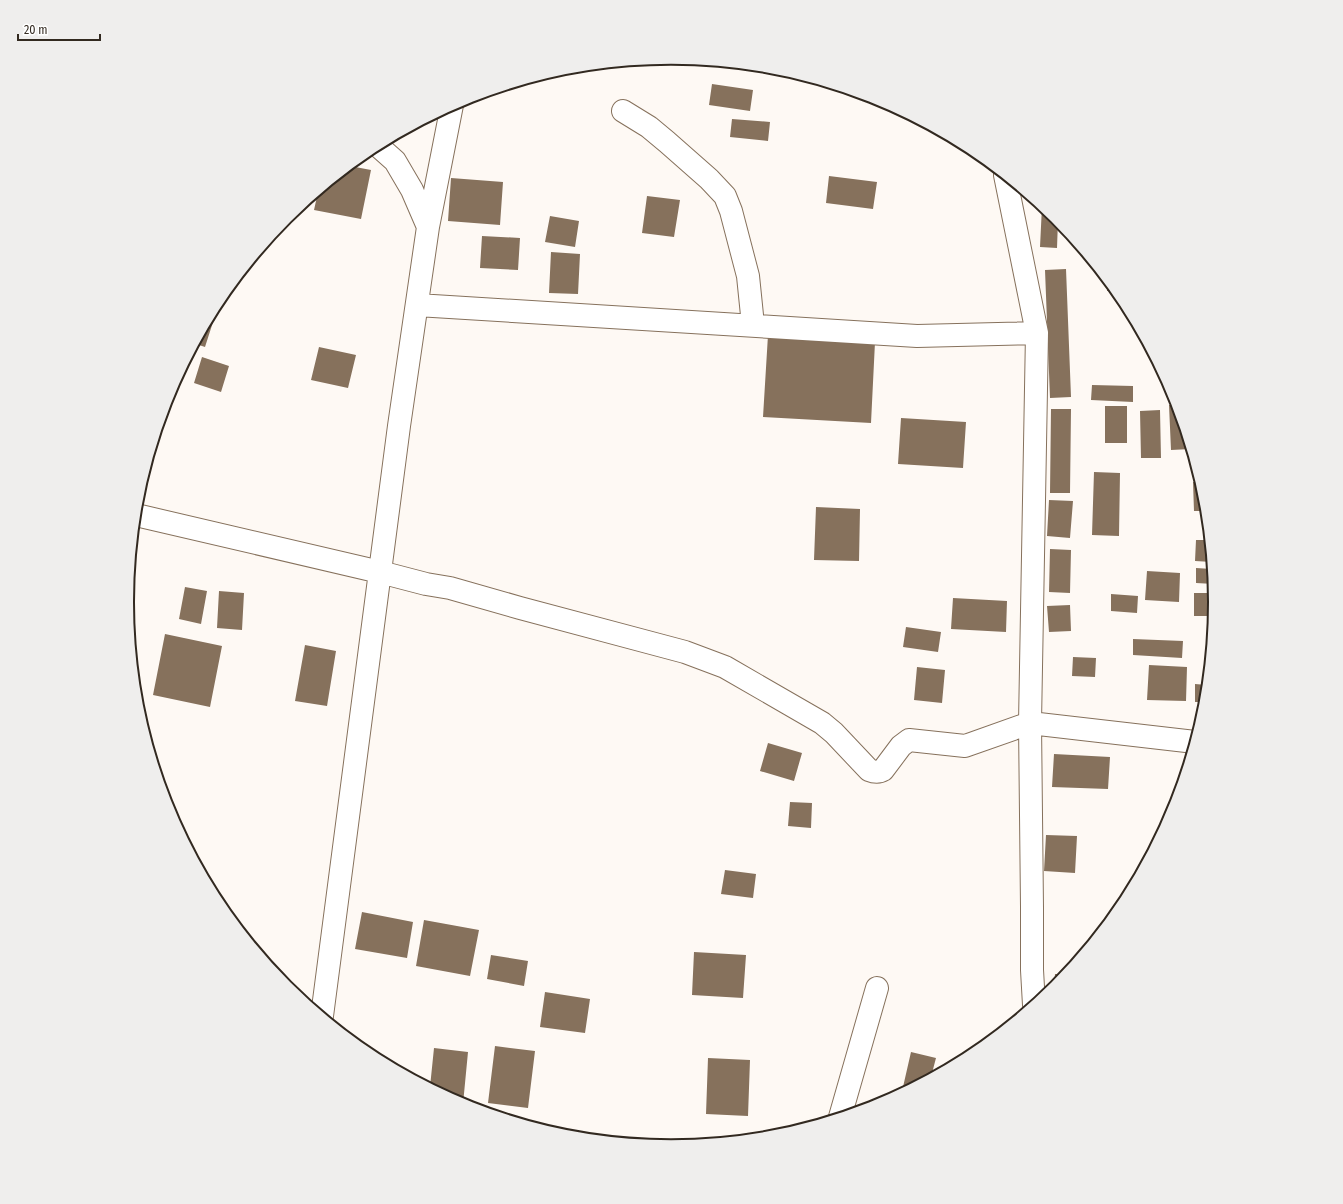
<svg xmlns="http://www.w3.org/2000/svg" width="1343" height="1204" font-family="'Fira Sans Condensed',sans-serif">
<rect width="100%" height="100%" fill="#fef9f4"/>
<path fill="#86715c" d="M712,84L753,90L750,111L709,105Z
M732,119L770,122L768,141L730,137Z
M350,166L371,170L361,219L314,210L318,192Z
M829,176L877,182L873,209L826,203Z
M451,178L503,182L500,225L448,221Z
M647,196L680,200L674,237L642,233Z
M1042,206L1058,220L1057,248L1040,247Z
M550,216L579,221L575,247L545,242Z
M482,236L520,238L518,270L480,268Z
M551,252L580,254L578,294L549,293Z
M1066,269L1071,397L1050,398L1045,270Z
M1107,280L1117,291H1107Z
M208,321L213,322L205,347L196,344Z
M768,335L875,342L871,423L763,417Z
M319,347L356,355L348,388L311,380Z
M202,357L229,366L221,392L194,383Z
M1092,385L1133,386V402L1091,400Z
M1169,405H1177L1191,449L1171,450Z
M1105,406H1127V443H1105Z
M1051,409H1071L1070,493H1050Z
M1160,410L1161,458H1141L1140,411Z
M901,418L966,422L963,468L898,464Z
M1094,472L1120,473L1119,536L1092,535Z
M1193,482H1201L1205,496L1207,511H1194Z
M1049,500L1073,501L1070,538L1047,536Z
M816,507L860,509L859,561L814,560Z
M1196,540H1209L1212,562L1195,561Z
M1050,549L1071,550L1070,593L1049,592Z
M1196,568L1212,569L1214,584L1196,583Z
M1147,571L1180,573L1179,602L1145,600Z
M185,587L207,591L201,624L179,619Z
M219,591L244,593L242,630L217,628Z
M1194,593H1215V602L1214,616H1194Z
M1111,594L1138,596L1137,613L1111,611Z
M953,598L1007,601L1006,632L951,629Z
M1070,605L1071,631L1049,632L1047,606Z
M906,627L941,632L938,652L903,647Z
M165,634L222,646L210,707L153,695Z
M1133,639L1183,641L1182,658L1133,655Z
M305,645L336,651L327,706L295,701Z
M1073,657L1096,658L1095,677L1072,676Z
M1149,665L1187,667L1186,701L1147,700Z
M917,667L945,670L942,703L914,700Z
M1195,684L1207,685L1206,702H1195Z
M768,743L802,753L794,781L760,771Z
M1054,754L1110,757L1108,789L1052,787Z
M790,802L812,803L811,828L788,826Z
M1046,835L1077,836L1075,873L1044,871Z
M725,870L756,874L753,898L721,894Z
M362,912L413,922L407,958L355,949Z
M424,920L479,930L470,976L416,966Z
M694,952L746,955L743,998L692,995Z
M491,955L528,961L524,986L487,979Z
M1055,974H1066L1054,988Z
M545,992L590,999L585,1033L540,1027Z
M495,1046L535,1051L528,1108L488,1103Z
M434,1048L468,1052L463,1104L430,1087Z
M911,1052L936,1058L931,1077L909,1089L903,1087Z
M708,1058L750,1060L748,1116L706,1114Z"/>
<g fill="none" stroke-linecap="round" stroke-linejoin="round">
<defs>
<path id="minor" d="M623,111L649,127L667,142L709,179L725,196L731,211L748,276L753,325
M377,145L395,161L412,190L428,227
M1005,175L1037,333L1030,723L1032,907V970L1034,1005
M417,305L917,336L1037,333
M136,515L380,572L426,584L450,588L520,608L685,652L725,667L822,723L834,733L869,770C874,772 878,773 883,770L901,746L909,740L965,746L1030,723L1195,742
M322,1016L399,426L428,227L452,105
M840,1117L877,988"/>
</defs>
<use href="#minor" stroke="#86715c" stroke-width="24"/>
<use href="#minor" stroke="#fff" stroke-width="22"/>
</g>
<path d="M0 0H1343V1204H0ZM134 602a537 537 0 1 1 1074 0a537 537 0 1 1-1074 0Z" fill="#efeeed" fill-rule="evenodd"/>
<path fill="none" stroke="#322920" stroke-width="2" d="M134 602a537 537 0 1 1 1074 0a537 537 0 1 1-1074 0Z"/>
<path d="M18 34v6h82v-6" fill="none" stroke="#322920" stroke-width="2"/>
<text x="24" y="34" font-size="12" fill="#322920" stroke="#ffffff" stroke-width="3" paint-order="stroke">20 m</text>
</svg>
